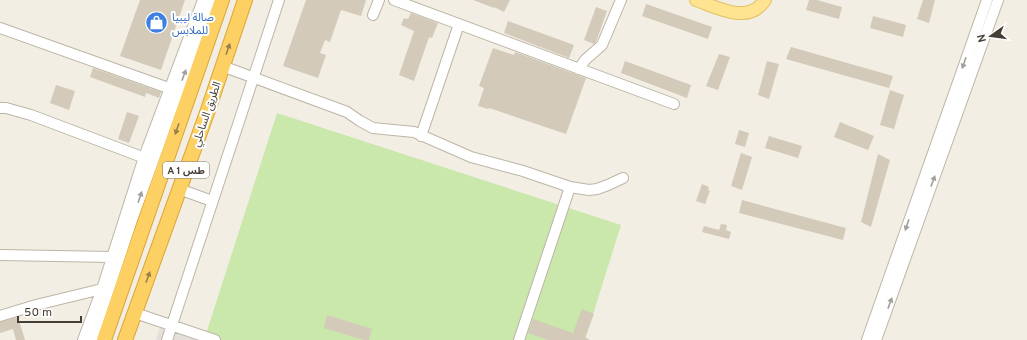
<svg xmlns="http://www.w3.org/2000/svg" width="1027" height="340" font-family="Overpass,'Noto Sans Arabic',sans-serif">
<rect width="100%" height="100%" fill="#f2eee4"/>
<path fill="#cae7ac" d="M277,113L621,225L585,340H204Z"/>
<path fill="#e3e0dc" d="M160,327L197,340H156Z"/>
<path fill="#d3cab9" d="M140,0H185L161,70L120,56Z
M306,0H366L361,16L341,10L330,42L325,40L320,53L326,55L318,78L283,66Z
M473,0H510L504,12L494,7V8Z
M809,0H817L842,7L839,19L806,10Z
M923,0H935L929,23L917,19Z
M646,4L712,27L708,39L642,16Z
M596,7L607,11L596,42L594,44L584,40Z
M411,13L438,23L432,38L429,37L414,81L399,75L414,31L401,25L404,18L408,19Z
M873,16L906,25L903,37L870,28Z
M508,21L574,45L569,58L504,33Z
M791,47L893,76L889,88L786,59Z
M493,48L514,55L515,52L586,78L566,134L489,108L488,109L478,106L484,88L479,86Z
M719,54L730,57L718,90L706,86Z
M625,61L691,85L687,98L621,73Z
M767,61L779,64L769,99L758,95Z
M93,68L161,92L159,98L146,93L145,97L90,77Z
M56,85L75,91L69,110L50,103Z
M890,90L904,95L894,129L880,125Z
M127,112L139,116L129,143L118,139Z
M840,122L874,136L868,150L834,137Z
M739,130L749,133L745,147L735,144Z
M769,136L802,146L798,158L765,148Z
M741,153L752,157L742,190L731,186Z
M878,154L890,160L871,227L861,222Z
M702,184L709,187L708,190L710,191L705,204L696,201Z
M742,200L846,228L843,240L739,213Z
M721,224L727,225L726,230L731,232L729,239L702,232L704,226L719,230Z
M582,309L594,314L585,337L590,340H548L528,333L533,319L573,333Z
M327,315L372,329L369,340H364L324,328Z
M18,317L25,340H16L13,329L0,333V322Z"/>
<g fill="none" stroke-linecap="round" stroke-linejoin="round">
<defs>
<path id="minor" d="M394,0L674,104
M373,15L379,0
M0,28L174,90
M222,66L347,112L360,121L373,128L414,132L471,157L523,171L570,187L589,190L597,189L608,185L623,178
M579,69L585,60L602,45L621,0
M0,108H6L31,115L150,160
M421,136L459,24
M179,189L212,201
M0,255L112,257
M135,313L215,340
M0,316L36,305L106,288
M83,340L102,289L144,157L203,0
M92,340L133,217L211,0
M167,340L279,0
M519,340L570,187
M867,340L987,0
M876,340L998,0"/>
<path id="major" d="M696,0C718,8 749,25 765,0"/>
<path id="highway" d="M104,340L222,0
M125,340L208,110L245,0"/>
</defs>
<use href="#minor" stroke="#bdb6a7" stroke-width="12"/>
<use href="#major" stroke="#e3c161" stroke-width="14"/>
<use href="#highway" stroke="#dca434" stroke-width="16"/>
<use href="#minor" stroke="#fff" stroke-width="10"/>
<use href="#major" stroke="#fee391" stroke-width="12"/>
<use href="#highway" stroke="#fdd064" stroke-width="14"/>
</g>
<defs><path id="oneway-solid" d="M-6-.8H1V-3.2L6.5 0L1 3.2V.8H-6Z"/></defs>
<g fill="#97804a">
<use href="#oneway-solid" transform="translate(228 49) rotate(-71)"/>
<use href="#oneway-solid" transform="translate(177 129) rotate(109)"/>
<use href="#oneway-solid" transform="translate(148 277) rotate(-70)"/>
</g>
<g fill="#a29e9a">
<use href="#oneway-solid" transform="translate(964 63) rotate(109)"/>
<use href="#oneway-solid" transform="translate(184 75) rotate(-70)"/>
<use href="#oneway-solid" transform="translate(933 181) rotate(-70)"/>
<use href="#oneway-solid" transform="translate(140 197) rotate(-71)"/>
<use href="#oneway-solid" transform="translate(907 225) rotate(109)"/>
<use href="#oneway-solid" transform="translate(890 303) rotate(-70)"/>
</g>
<defs>
<symbol id="shop-disc" viewBox="-11 -11 22 22"><circle r="9.5" fill="#3f7fe0" stroke="#fff"/><path d="M-5-2.5h2.3a2.7 3.5 0 0 1 5.4 0H5L5.5 6h-11ZM-1.5-2.5h3a1.5 2.3 0 0 0-3 0Z" fill="#fff"/></symbol>
</defs>
<g fill-rule="evenodd">
<use href="#shop-disc" x="144" y="10" width="25" height="25"/>
</g>
<g text-anchor="middle" stroke-width="4" stroke-linejoin="round" paint-order="stroke">
<rect fill="#fff" stroke="#7c7871" stroke-width="1" x="163" y="162" width="46" height="16" rx="3"/>
<g font-size="10" font-weight="bold" fill="#443e34">
<text x="186" y="174">A 1 طس</text>
</g>
<g font-size="11" fill="#366cbe" stroke="#fff" text-anchor="start">
<text x="172" y="21">صالة ليبيا<tspan x="172" dy="13">للملابس</tspan></text>
</g>
<g font-size="11" fill="#443e34" stroke="#fff">
<text transform="translate(206 114) rotate(-71)" y="4">الطريق الساحلي</text>
</g>
</g>
<g transform="translate(991 36) rotate(256)" stroke="#ffffff" stroke-width="3" paint-order="stroke">
<path d="M0-3L7 15L0 10L-7 15Z" fill="#443e34"/>
<text y="-6" font-size="11" font-weight="bold" text-anchor="middle" fill="#443e34">N</text>
</g>
<path d="M18 316v6h63v-6" fill="none" stroke="#443e34" stroke-width="2"/>
<text x="24" y="316" font-size="12" fill="#443e34" stroke="#ffffff" stroke-width="3" paint-order="stroke">50 m</text>
</svg>
